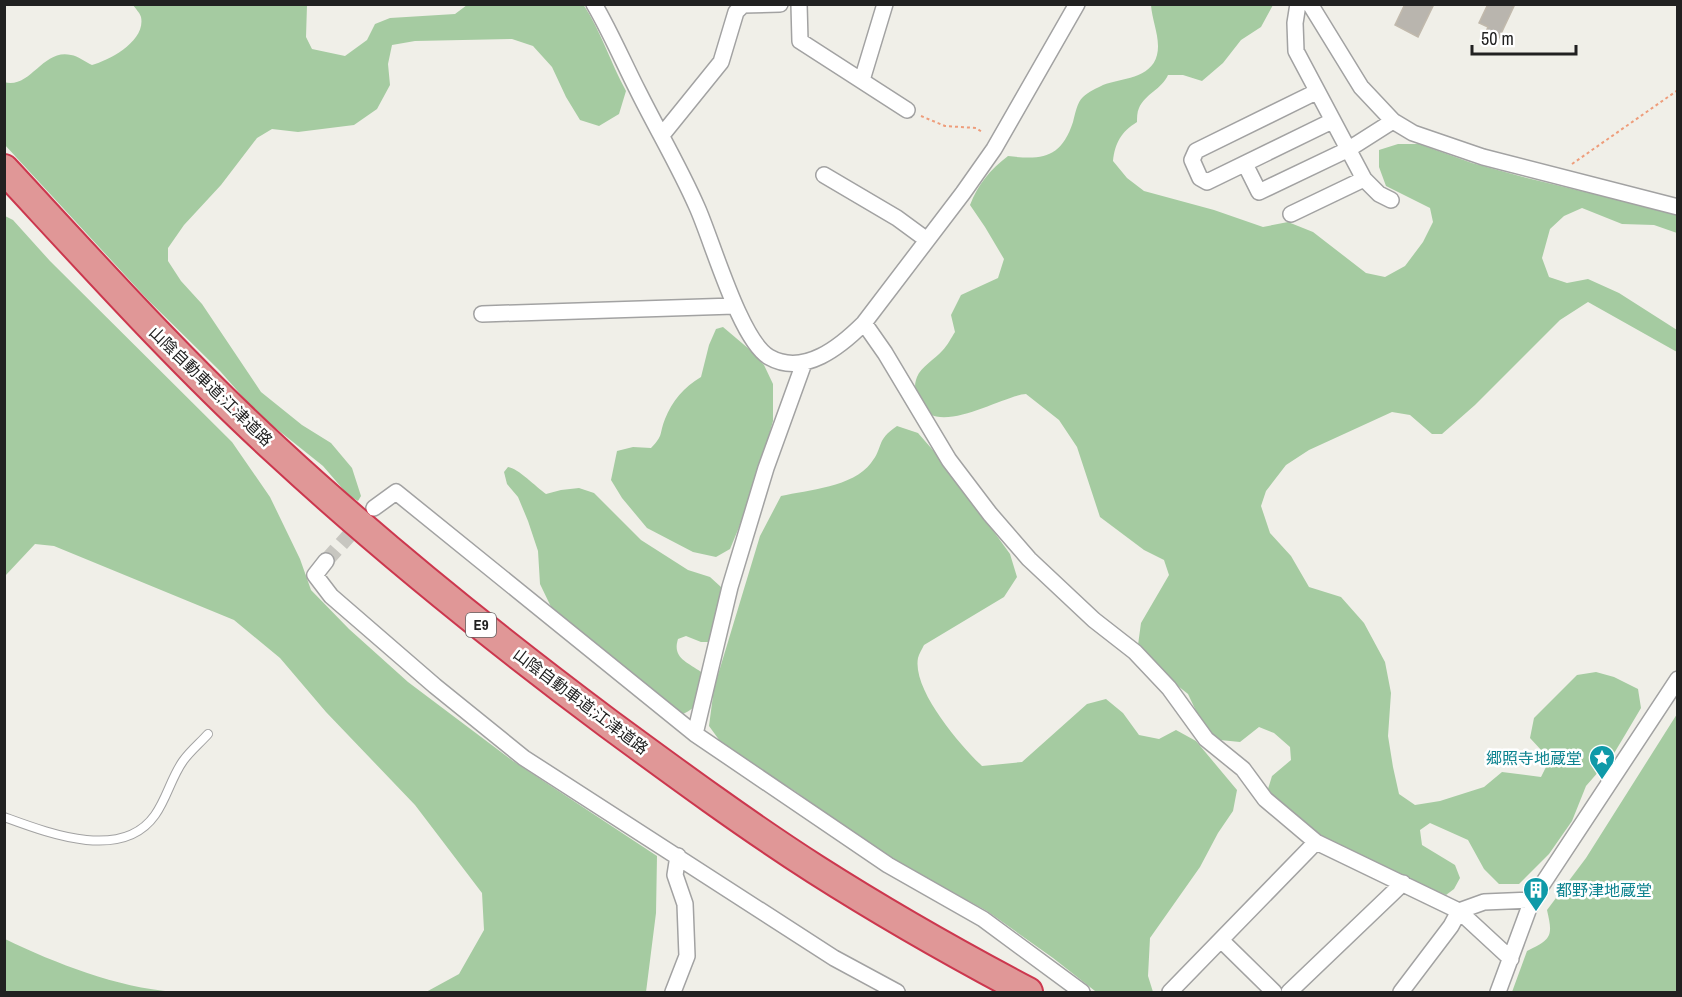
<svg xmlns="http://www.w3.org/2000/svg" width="1682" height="997" font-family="'Archivo Narrow','Noto Sans JP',sans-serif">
<rect width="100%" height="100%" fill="#f0efe8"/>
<path fill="#a5cba1" d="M583,4C601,31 610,62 626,91L619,114L599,126L580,120L566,97L552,67L533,46L512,39L415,41L392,45L388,64L390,85L377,109L354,125L298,132L272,129L257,138L221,185L184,225L168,248V261L181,281L202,304L261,392L302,425L331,443L352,468L361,496L358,501L348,495L323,466L258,414L220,371L147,299L4,144V82C30,90 43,48 71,55C78,56 85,62 92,65C110,60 146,41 141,17C140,13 135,8 133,5H307L306,37L312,49L345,56L367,40L375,24L390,18L455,14L467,5Z
M1151,5H1273L1261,27L1241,40L1223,63L1202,81L1183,75H1168C1162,89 1145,94 1139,108C1137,112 1137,118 1137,122C1121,132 1115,143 1113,161L1127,178L1144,191L1214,210L1263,227L1288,222L1313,232L1366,273L1385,277L1405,266L1423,242L1433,222L1430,208L1386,186L1379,167V150L1398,144H1419L1472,163L1527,178L1677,214V233L1654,225L1622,224L1582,208L1564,216L1550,229L1542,258L1549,277L1567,283L1588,279L1619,293L1677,330V352L1588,302L1560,320L1475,405L1442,434H1432L1410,415L1392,412L1309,450L1286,465L1266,491L1261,506L1270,533L1291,556L1309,587L1341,597L1364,623L1385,662L1391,693L1388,736L1393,767L1399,794L1415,805L1440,801L1484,787L1502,772L1541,777L1548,763L1542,751L1530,738L1534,718L1577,675L1596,672L1614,677L1638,689L1641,708L1625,735L1613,755L1586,786L1572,821L1549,854L1519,884H1499L1484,869L1468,840L1430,823L1420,830L1422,845L1455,865L1460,878L1454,889L1446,895L1420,884L1316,833L1278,801L1268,789L1272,776L1291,760L1290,747L1274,733L1259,727L1240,742L1220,740L1203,726L1188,694L1158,670L1138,645L1141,623L1169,575L1164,560L1144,550L1100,517L1077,447L1059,420L1026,394C1003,395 935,439 920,403C916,393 913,387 917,377C921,367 935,359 942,351C948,345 951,338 955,332L951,315L961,295L998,278L1004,259L985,227L970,205C978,184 990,170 1008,156C1041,160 1061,159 1073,122C1075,115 1077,102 1083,97C1088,92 1097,88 1103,85C1121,78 1151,79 1157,55C1161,39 1152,21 1151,5Z
M5,216L13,220L50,261L232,442L270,497L300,559L311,590L349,629L408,682L513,761L657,856L656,913L646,992H426L459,974L484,930L482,893L415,805L326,712L280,658L234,620L54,546L35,544L5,576Z
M723,327L749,349L764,365L773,384V421L752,496L730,549L716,557L693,552L647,528L622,498L611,480L617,451L633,447L651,448C664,435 659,434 665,419C672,401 684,387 701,377L709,345L716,329Z
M897,426L918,433L945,464L1010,554L1017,577L1004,597L924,645C922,649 919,654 918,658C912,690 961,746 982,766L1022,762L1087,704L1106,699L1123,713L1139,735L1159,739L1176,730L1196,741L1237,790L1233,811L1218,833L1200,867L1150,938L1148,976L1153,992L1095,991L1053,958L987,911L924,877L865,842L795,791L725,748L709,726L714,688L760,536L781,496C808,490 853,487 871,463C884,447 875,441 897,426Z
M508,467C518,468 536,487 546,494L561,490L579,488L594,493L641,540L688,570L710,577L721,587L723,599L709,642H701L686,636L678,639C672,658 687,662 701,672C705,691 700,709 680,715L553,611L540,584L538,551L528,521L518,497L507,484L504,472Z
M1677,714V992H1512L1527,951C1552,939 1553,936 1547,910L1586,858Z
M5,939C57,964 116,987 174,992H5Z"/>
<path fill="#b9b5ae" stroke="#c1b9ac" stroke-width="1.5" d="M1405,4H1434L1418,37L1395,25Z
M1488,4H1515L1498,40L1485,34L1488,27L1479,23Z"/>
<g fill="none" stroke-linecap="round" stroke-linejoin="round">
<path stroke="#c7c6c0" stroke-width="15" stroke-dasharray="15 8" stroke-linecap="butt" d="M326,561L362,521"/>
<defs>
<path id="service" d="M4,817C48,833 122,862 155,815C167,798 171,778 183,761C190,751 200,743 208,734"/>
<path id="minor" d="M594,4C611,33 624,64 639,93C658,131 680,168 697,207C712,240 740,340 769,357C804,377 841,346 864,323L963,193L994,149L1077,4
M799,4L800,41L907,110
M1298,4L1295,23L1296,51L1364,179L1379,194L1391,200
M1310,4L1361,87L1393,121L1413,133L1483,157L1678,207
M862,80L885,4
M1316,92L1196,151L1192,160L1200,178L1207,182L1332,121
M662,135L721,62L736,12L743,5L780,4
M1245,164L1259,192L1349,149L1393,121
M824,175L897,218L927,240
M1291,214L1364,179
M482,314L734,306
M864,323L885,353L949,460L990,514L1029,559L1094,620L1135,652L1169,688L1206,739L1243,769L1265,799L1316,842L1459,911L1484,902L1532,900
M374,508L396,492L695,734L888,865L983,919L1082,992
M326,561L315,575L331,596L435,686L524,758L834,958L897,992
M695,734L730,587L766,468L804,363
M1222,941L1274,992
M673,992L687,956L685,904L675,875L678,856
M1170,992L1316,842
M1289,992L1403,883
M1401,992L1451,926L1459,911L1511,959
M1498,992L1532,900L1678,679"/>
<path id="motorway" d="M4,169C93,265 180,362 276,450C382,548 494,638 609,724C677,774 745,824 815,869C884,913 956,954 1028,992"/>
</defs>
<use href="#service" stroke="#a2a2a2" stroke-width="10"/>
<use href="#minor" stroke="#a2a2a2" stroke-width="18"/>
<use href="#motorway" stroke="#cc374e" stroke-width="32"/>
<path stroke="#ee9d7b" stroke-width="2" stroke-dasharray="3 3" stroke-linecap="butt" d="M921,116L945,126L976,128L982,132
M1572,164L1678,90"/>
<use href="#service" stroke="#fff" stroke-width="8"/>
<use href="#minor" stroke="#fff" stroke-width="15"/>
<use href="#motorway" stroke="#e09797" stroke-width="28"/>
</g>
<defs>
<symbol id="sight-pin" viewBox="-11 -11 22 30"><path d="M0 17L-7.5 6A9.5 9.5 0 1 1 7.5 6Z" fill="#0f9aa8" stroke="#fff"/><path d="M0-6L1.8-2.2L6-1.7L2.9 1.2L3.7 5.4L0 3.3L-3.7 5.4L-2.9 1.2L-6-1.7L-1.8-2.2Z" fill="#fff"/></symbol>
<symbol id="building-pin" viewBox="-11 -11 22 30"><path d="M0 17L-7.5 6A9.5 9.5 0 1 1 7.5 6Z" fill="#0f9aa8" stroke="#fff"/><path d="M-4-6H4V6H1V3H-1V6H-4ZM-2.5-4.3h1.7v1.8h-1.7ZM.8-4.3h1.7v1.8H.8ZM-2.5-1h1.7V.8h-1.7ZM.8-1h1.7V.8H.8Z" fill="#fff"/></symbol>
</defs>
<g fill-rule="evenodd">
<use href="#sight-pin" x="1587" y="743" width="30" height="40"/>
<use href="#building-pin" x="1521" y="875" width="30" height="40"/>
</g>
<g text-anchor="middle" stroke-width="5" stroke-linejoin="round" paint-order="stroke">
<rect fill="#fff" stroke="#646464" stroke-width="1.5" x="466" y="613" width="30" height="24" rx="4.5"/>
<g font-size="15" font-weight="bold" fill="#212121">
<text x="481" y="630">E9</text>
</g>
<g font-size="16" fill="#212121" stroke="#fff">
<text transform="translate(211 386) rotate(44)" y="6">山陰自動車道;江津道路</text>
<text transform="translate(581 701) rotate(37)" y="6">山陰自動車道;江津道路</text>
</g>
<g font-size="16" fill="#0d838f" stroke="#fff" text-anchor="end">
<text x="1582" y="764">郷照寺地蔵堂</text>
<text x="1556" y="896" text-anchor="start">都野津地蔵堂</text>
</g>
</g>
<rect width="1682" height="997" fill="none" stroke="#212121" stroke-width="12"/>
<path d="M1472 45v9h104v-9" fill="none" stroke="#212121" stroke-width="3"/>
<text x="1481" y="45" font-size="18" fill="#212121" stroke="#ffffff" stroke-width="4.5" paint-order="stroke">50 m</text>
</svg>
